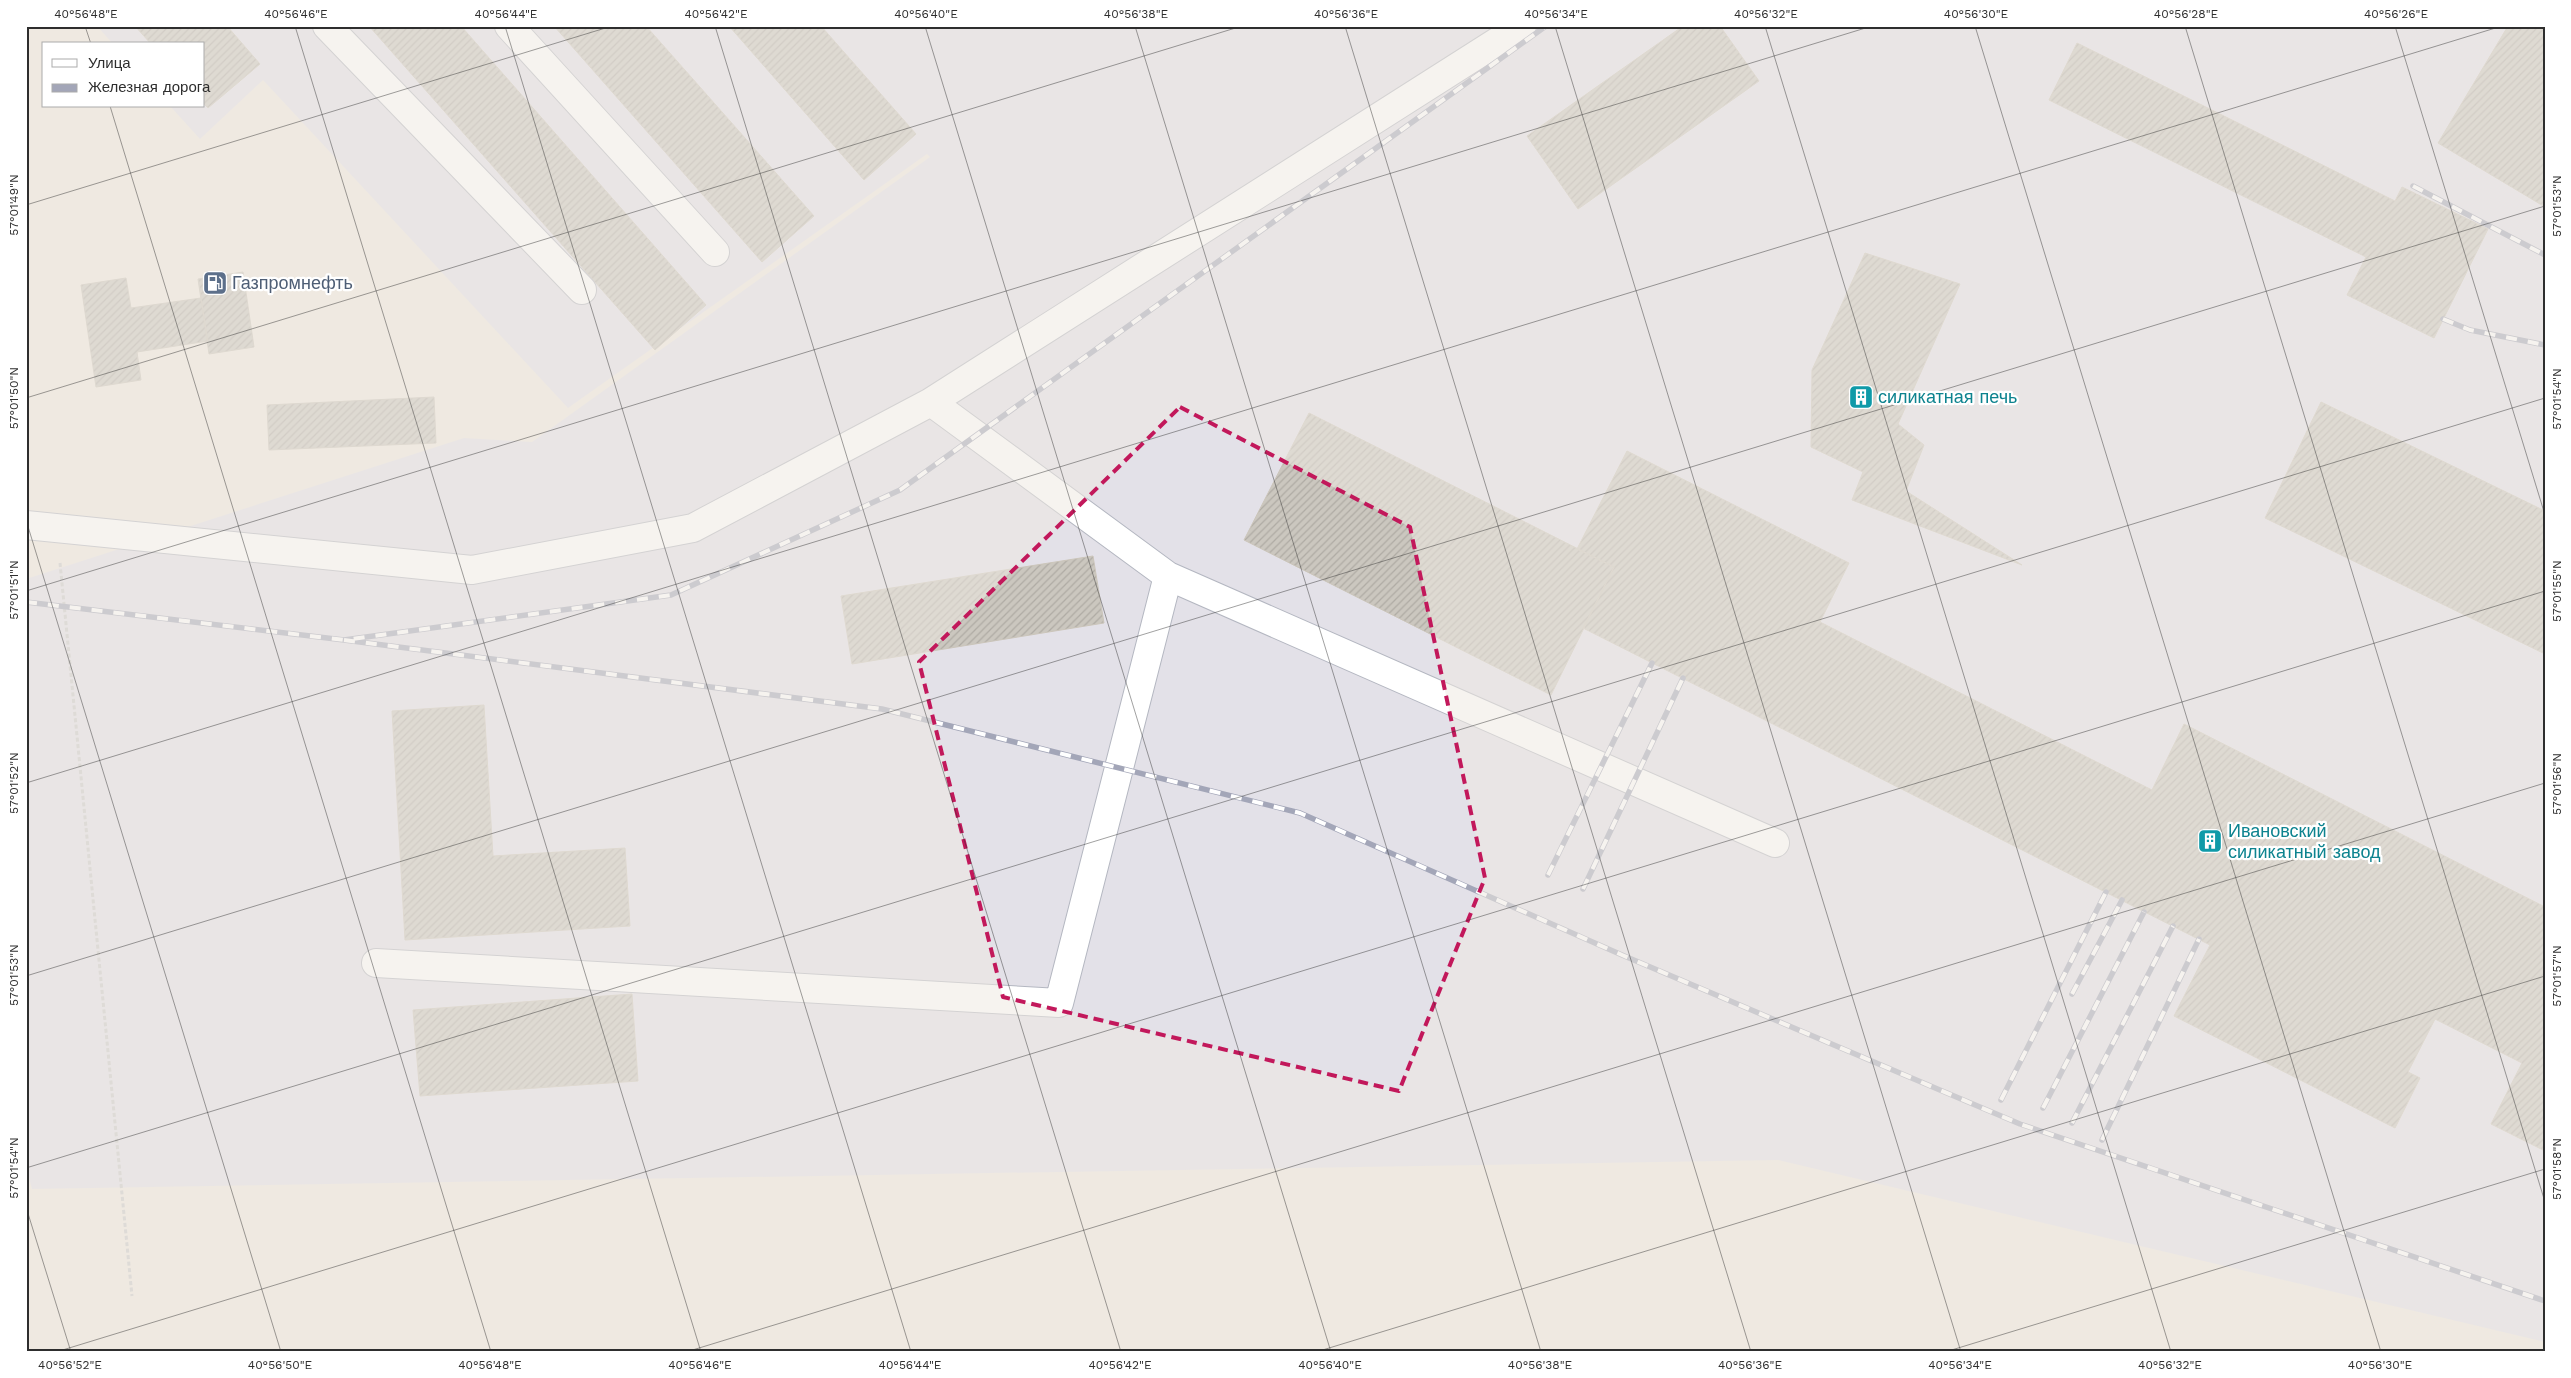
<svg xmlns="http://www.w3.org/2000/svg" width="2571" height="1378" font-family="'Work Sans',sans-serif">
<defs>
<pattern id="building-hatch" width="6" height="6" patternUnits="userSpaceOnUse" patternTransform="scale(1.25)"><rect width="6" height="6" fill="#cbc7bf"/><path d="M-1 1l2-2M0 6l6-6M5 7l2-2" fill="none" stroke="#afaba4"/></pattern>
</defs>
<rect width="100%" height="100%" fill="#efe9e1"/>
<path fill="#e3e1e8" d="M97,26H2545V1342L1778,1160L32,1189L26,1167V579L464,438L532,442L930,157L927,154L568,408L263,80L200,139L170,106H204V44H113Z"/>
<path fill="url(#building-hatch)" stroke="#cbc5ba" d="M135,26H227L260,64L208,108L204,104V44H151Z
M369,26H461L706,305L655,350Z
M554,26H646L814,216L762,262Z
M729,26H821L916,134L864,180Z
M1683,26H1720L1759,81L1578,209L1527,136Z
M2508,26H2545V207L2438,143Z
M2077,43L2395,201L2402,187L2488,229L2434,338L2347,295L2366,257L2049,100Z
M1865,253L1960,284L1898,424L1924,445L1906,491L2022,565L1852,500L1863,472L1811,447L1812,370Z
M243,272L254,347L209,354L198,279Z
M126,278L131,308L201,298L208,341L137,352L141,380L96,387L81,285Z
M434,397L436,443L269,450L267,405Z
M2321,402L2545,511V654L2265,518Z
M1309,413L1614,567L1551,695L1244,540Z
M1627,451L1849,563L1820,622L2152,790L2184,724L2545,907V1151L2491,1124L2522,1063L2435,1019L2408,1072L2420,1078L2395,1128L2174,1016L2210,945L1583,628L1614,567L1577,549Z
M1093,556L1104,623L852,664L841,596Z
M484,705L493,856L625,848L630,926L405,940L392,711Z
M632,994L638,1081L420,1096L413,1010Z"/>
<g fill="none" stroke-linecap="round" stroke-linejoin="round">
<defs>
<path id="minor" d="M327,26L582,290
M509,26L715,252
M26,525L472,570L693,528L931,402L1522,26
M1168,576L1775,843
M376,963L1059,1003L1168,576L931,402"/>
</defs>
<use href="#minor" stroke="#b4b7c1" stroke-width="30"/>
<path stroke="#c9c9c9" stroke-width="3" stroke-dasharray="4 2.5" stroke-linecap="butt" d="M60,563L132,1296"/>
<use href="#minor" stroke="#fff" stroke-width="28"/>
<defs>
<path id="rail" d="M2413,186L2545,255
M2443,319L2470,330L2545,345
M26,602L344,640L671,595L900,490L1546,26
M344,640L882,709L1300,813L1622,955L2020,1124L2545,1301
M1548,875L1652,663
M1583,889L1683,678
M2072,994L2122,900
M2001,1100L2106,892
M2043,1108L2144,912
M2072,1123L2173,926
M2102,1140L2199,939"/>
</defs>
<use href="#rail" stroke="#a3a6b8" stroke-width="5.5"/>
<use href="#rail" stroke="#fff" stroke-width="4" stroke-dasharray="11" stroke-linecap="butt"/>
</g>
<path d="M0 0H2571V1378H0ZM1180,407L1410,527L1485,878L1399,1091L1003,997L919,662Z" fill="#efe9e1" fill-opacity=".55" fill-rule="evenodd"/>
<path fill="none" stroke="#c2185b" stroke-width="4" stroke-dasharray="10 6" stroke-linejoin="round" d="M1180,407L1410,527L1485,878L1399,1091L1003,997L919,662Z"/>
<path fill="none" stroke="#2e2e2e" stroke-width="1" stroke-opacity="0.45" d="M85,26L91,44M295,26L701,1352M505,26L911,1352M715,26L1121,1352M925,26L1331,1352M1135,26L1541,1352M1345,26L1751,1352M1555,26L1961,1352M1765,26L2171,1352M1975,26L2381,1352M2185,26L2545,1202M2395,26L2545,515M110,106L491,1352M26,205L612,26M26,398L1242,26M26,520L281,1352M26,591L1872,26M26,783L2502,26M26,976L2545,206M26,1168L2545,398M26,1207L71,1352M56,1352L2545,591M686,1352L2545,783M1316,1352L2545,976M1945,1352L2545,1169"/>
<defs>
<symbol id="fuel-square" viewBox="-11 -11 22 22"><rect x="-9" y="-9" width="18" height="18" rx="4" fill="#5c6f8a" stroke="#fff"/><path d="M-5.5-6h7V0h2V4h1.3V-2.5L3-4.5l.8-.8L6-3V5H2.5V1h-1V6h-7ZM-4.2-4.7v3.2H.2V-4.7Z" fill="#fff"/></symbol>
<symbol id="building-square" viewBox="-11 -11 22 22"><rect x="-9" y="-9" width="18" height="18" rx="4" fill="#0f9aa8" stroke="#fff"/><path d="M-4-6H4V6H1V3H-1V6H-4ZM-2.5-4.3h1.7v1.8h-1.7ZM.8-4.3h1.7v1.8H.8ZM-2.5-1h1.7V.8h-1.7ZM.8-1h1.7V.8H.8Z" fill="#fff"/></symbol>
</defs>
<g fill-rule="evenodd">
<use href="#fuel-square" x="201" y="269" width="28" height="28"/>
<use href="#building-square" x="1847" y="383" width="28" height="28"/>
<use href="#building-square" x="2196" y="827" width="28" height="28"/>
</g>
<g text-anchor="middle" stroke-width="4.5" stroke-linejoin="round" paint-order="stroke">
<g font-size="18" fill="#4e5e75" stroke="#fff" text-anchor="start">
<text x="232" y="289">Газпромнефть</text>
</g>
<g font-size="18" fill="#0d838f" stroke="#fff" text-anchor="start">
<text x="1878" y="403">силикатная печь</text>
<text x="2228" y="837">Ивановский<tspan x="2228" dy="21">силикатный завод</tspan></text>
</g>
</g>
<rect width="2571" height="1378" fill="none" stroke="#ffffff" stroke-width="55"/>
<rect x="42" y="42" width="162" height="65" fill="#ffffff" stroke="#ababab"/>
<rect x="52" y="59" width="25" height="8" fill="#ffffff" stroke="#ababab"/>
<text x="88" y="68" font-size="15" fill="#2e2e2e">Улица</text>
<rect x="52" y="84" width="25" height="8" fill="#a3a6b8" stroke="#ababab"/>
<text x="88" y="92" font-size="15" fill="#2e2e2e">Железная дорога</text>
<rect x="28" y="28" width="2516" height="1322" fill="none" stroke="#2e2e2e" stroke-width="2"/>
<g font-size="12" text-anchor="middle" fill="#2e2e2e">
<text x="86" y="18">40°56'48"E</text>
<text x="296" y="18">40°56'46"E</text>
<text x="506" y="18">40°56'44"E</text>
<text x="716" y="18">40°56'42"E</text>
<text x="926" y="18">40°56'40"E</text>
<text x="1136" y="18">40°56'38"E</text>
<text x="1346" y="18">40°56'36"E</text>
<text x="1556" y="18">40°56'34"E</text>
<text x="1766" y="18">40°56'32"E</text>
<text x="1976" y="18">40°56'30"E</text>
<text x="2186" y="18">40°56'28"E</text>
<text x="2396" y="18">40°56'26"E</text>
<text transform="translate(14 205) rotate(-90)" y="4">57°01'49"N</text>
<text transform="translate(2557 206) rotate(-90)" y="4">57°01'53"N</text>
<text transform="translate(14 398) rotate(-90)" y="4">57°01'50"N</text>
<text transform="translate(2557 399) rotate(-90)" y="4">57°01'54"N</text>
<text transform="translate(14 590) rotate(-90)" y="4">57°01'51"N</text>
<text transform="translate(2557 591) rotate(-90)" y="4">57°01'55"N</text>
<text transform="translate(14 783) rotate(-90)" y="4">57°01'52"N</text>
<text transform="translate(2557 784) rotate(-90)" y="4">57°01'56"N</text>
<text transform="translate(14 975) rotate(-90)" y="4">57°01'53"N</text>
<text transform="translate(2557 976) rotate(-90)" y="4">57°01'57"N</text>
<text transform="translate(14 1168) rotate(-90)" y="4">57°01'54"N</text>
<text transform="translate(2557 1169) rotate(-90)" y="4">57°01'58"N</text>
<text x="70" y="1369">40°56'52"E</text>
<text x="280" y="1369">40°56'50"E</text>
<text x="490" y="1369">40°56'48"E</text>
<text x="700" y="1369">40°56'46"E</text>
<text x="910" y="1369">40°56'44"E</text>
<text x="1120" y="1369">40°56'42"E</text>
<text x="1330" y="1369">40°56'40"E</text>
<text x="1540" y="1369">40°56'38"E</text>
<text x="1750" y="1369">40°56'36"E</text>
<text x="1960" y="1369">40°56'34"E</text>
<text x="2170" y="1369">40°56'32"E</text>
<text x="2380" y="1369">40°56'30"E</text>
</g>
</svg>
